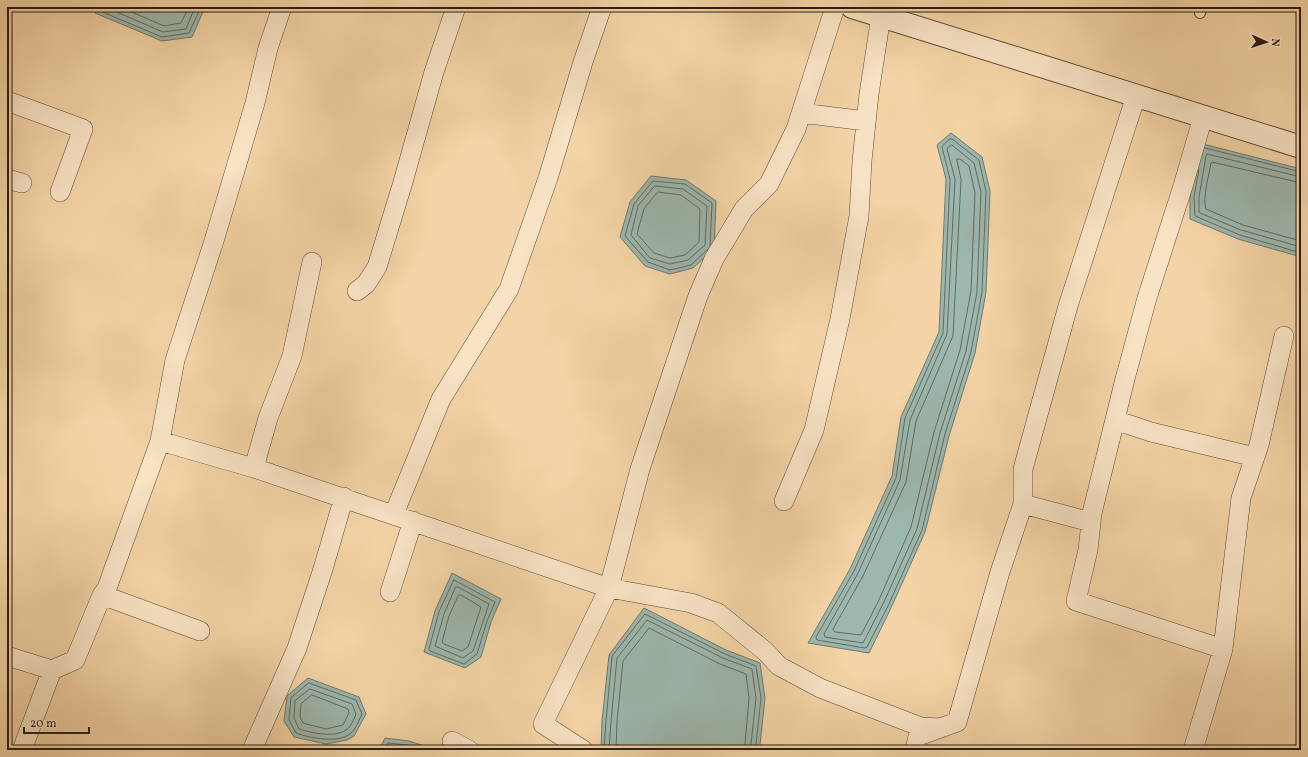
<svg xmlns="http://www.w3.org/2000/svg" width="1308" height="757" font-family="Vollkorn,serif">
<rect width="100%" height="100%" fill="#f4d4a6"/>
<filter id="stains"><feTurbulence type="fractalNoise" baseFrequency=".005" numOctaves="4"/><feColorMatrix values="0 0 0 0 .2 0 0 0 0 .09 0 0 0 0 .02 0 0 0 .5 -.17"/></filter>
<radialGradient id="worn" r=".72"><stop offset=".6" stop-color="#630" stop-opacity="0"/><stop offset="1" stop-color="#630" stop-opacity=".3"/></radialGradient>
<path fill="#9cb7ad" stroke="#6f796f" d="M95,7H205L192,37L162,41L95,13Z
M951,133L982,157L990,191L986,292L975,353L949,436L925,532L891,608L869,653L808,643L850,569L892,476L901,417L939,332L946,179L937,145Z
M1199,143L1301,169V257L1238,239L1190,219V197Z
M651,176L686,180L716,201L714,249L693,268L670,274L645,266L620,237L630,202Z
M452,573L501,599L491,622L481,657L465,668L424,652L435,611Z
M644,608L726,650L760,663L765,698L760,745L761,750H601L602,721L609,655Z
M308,678L359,697L366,714L354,736L347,740L326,744L294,737L284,721L287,696Z
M385,738L409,741L437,750H379Z"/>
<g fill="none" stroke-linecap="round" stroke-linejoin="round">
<path stroke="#646a60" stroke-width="1" d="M99,7L100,11L162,37L189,33L201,7
M105,7L163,32L186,29L195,7
M120,7L164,26L181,23L189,7
M950,139H952L979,160L986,192L982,292L971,352L945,434L922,530L888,606L867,647L865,648L817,640L816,637L854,571L896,478L905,418L943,333L950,179L942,147Z
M952,145L974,163L981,192L977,292L966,351L940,433L917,529L883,604L863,643L825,637L824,634L858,573L900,480L910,420L947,334L955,179L947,149Z
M1205,148L1301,172
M957,159H960L969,166L975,193L971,291L960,350L934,432L911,527L878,602L861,635L835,632L833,629L863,576L906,482L916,421L953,336L961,180Z
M1199,169L1194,197L1195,216L1240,235L1301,253
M1301,177L1207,154L1206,156L1199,197V211L1200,213L1241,230L1301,247
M1301,183L1212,162L1211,163C1209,175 1202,199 1206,209L1243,225L1301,241
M655,186L683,189L707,206L705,245L688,260L670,264L650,258L631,235L638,206Z
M658,192L681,195L700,209L699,242L685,255L670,258L654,253L637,234L644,209Z
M708,249L691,265L670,270L648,262L625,236L634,204L653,181L685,184L712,203L710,246
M454,580L495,602L487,621L477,654L464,664L430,651L429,649L439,612Z
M456,587H458L489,604L473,651L463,658L435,646L444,614Z
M461,595L481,607L468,647L462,651L444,644L442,642L449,616L458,596Z
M309,683L356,700L362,714C359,720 356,729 351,733C340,744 309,738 296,733L289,720L291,698Z
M310,689L352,704L356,714C354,719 351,727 346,730C335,738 311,733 299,729L294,718L295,701Z
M312,695L348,709L349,713L343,725L326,729L303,723L300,717L301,704Z
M383,750L388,743L408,745L423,750
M604,750L606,721L612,656L645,614L725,654L756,666L761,698L756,744L757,750
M609,750L611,722L617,658L647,620L723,658L752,669L756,698L751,744V750
M616,750L617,722L623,661L649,628L720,664L746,674L749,698L745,744V750"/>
<defs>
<path id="service" d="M1200,13L1202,7"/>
<path id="minor" d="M7,101L83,129L60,192
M801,113L866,121
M1203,117L1183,186L1147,298L1125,379L1092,513L1088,550L1076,601L1223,649
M7,179L22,183
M357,291L366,284L377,267L403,182L434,72L456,7
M1115,420L1151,432L1255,457
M160,441L175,360L214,241L255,103L268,48L282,7
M254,468L268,418L292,356L312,262
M784,501L814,430L840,319L859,216L862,161L869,94L881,16
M1023,504L1091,522
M394,514L441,399L509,289L548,178L583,62L602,7
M390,592L413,521
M102,595L200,631
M7,656L52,670L75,660L102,595L107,588L160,441L254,468L609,588L691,603L718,613L765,651L779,666L820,688L921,727L941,728
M452,741L469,750
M22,750L52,670
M252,750L297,648L323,569L344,497
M583,750L543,724L609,588L640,469L698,296L714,259L744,209L769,184L796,129L835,7
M915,750L918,736L957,722L1000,572L1023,504V469L1068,306L1136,96
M1193,750L1223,649L1241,498L1259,445L1284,336"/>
<path id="tertiary" d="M852,7L1301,147"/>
</defs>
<use href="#service" stroke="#5d4a38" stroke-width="12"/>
<use href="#minor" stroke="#5d4a38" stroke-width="20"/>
<use href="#tertiary" stroke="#5d4a38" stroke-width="24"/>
<use href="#service" stroke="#f8e3c5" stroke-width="10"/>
<use href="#minor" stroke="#f8e3c5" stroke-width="19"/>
<use href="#tertiary" stroke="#f8e3c5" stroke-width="22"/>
</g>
<rect width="1308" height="757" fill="none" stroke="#f4d4a6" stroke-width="24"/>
<rect x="8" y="8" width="1292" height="741" fill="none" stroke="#2b1c13" stroke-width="2"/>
<rect x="12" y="12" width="1284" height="733" fill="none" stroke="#2b1c13"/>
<g transform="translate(1266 42) rotate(93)" stroke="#f8e3c5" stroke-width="3" paint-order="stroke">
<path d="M0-3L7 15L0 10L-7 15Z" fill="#2b1c13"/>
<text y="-6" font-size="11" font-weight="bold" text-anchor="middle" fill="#2b1c13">N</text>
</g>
<path d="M24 727v6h65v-6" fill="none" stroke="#2b1c13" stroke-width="2"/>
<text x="30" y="727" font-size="12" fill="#2b1c13" stroke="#f8e3c5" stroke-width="3" paint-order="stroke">20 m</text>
<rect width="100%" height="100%" filter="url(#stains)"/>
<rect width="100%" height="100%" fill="url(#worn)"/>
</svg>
